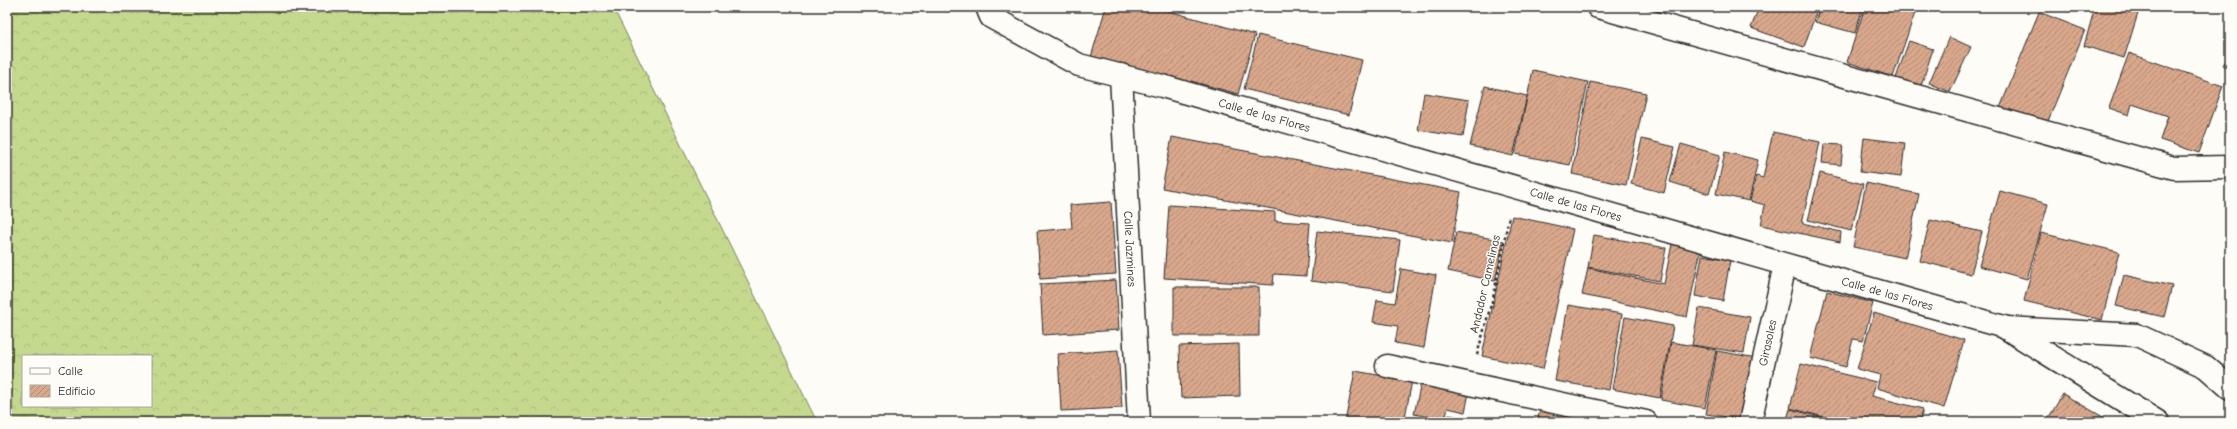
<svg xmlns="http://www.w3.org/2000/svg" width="2237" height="429" font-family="'Comic Neue',sans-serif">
<defs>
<pattern id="forest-crowns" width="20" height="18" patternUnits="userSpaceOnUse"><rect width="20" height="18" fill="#c5d98e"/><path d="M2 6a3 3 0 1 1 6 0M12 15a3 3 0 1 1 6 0" fill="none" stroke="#a9ba7b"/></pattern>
<pattern id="building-hatch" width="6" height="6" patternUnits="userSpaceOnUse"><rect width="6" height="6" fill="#d9a88c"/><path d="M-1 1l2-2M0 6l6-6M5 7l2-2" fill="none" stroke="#b08973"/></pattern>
</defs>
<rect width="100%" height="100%" fill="#fdfcf7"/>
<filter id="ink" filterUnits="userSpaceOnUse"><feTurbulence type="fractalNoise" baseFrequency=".025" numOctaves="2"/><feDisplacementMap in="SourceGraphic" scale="8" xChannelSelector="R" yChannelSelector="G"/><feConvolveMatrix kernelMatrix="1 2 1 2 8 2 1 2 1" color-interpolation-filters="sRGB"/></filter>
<g filter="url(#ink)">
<path fill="url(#forest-crowns)" stroke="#78825c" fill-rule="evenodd" d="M7,7H613L817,422H7ZM23,356H151V406H23Z"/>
<path fill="url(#building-hatch)" stroke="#2b2b2b" d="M1106,7H1154L1255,35L1238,94L1191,81L1190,84L1091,57Z
M1658,7H1678L1677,12Z
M1759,7H1818L1804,47L1751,28Z
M1820,7H1863L1855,33L1815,22Z
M1865,7H1917L1893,77L1847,62Z
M2095,7H2140L2124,58L2084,46Z
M2039,12L2085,30L2046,126L2000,108Z
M1258,35L1362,60L1349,115L1244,89Z
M1949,37L1971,47L1950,92L1929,83Z
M1909,41L1933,49L1921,86L1896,78Z
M2129,53L2223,86L2199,153L2160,140L2168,116L2132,104L2129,115L2109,108Z
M2230,54V69L2223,65Z
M1533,70L1588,82L1570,165L1515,154Z
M1590,82L1646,93L1626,185L1572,174Z
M1485,86L1527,96L1513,156L1470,146Z
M1424,93L1469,100L1463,137L1418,130Z
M1773,132L1820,142L1802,223L1841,232L1840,242L1761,225L1765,205L1750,201L1756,176L1763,178Z
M1172,137L1461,192L1452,243L1162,188Z
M1864,138L1905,143L1901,177L1860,172Z
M1642,139L1675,147L1664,193L1631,184Z
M1681,144L1720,155L1709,194L1670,182Z
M1824,144L1843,145L1841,165L1822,163Z
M1725,152L1758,160L1749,201L1716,194Z
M1820,173L1863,184L1851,231L1808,220Z
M1866,183L1919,194L1905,258L1853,247Z
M2000,191L2048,204L2027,279L1979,266Z
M1111,202L1116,274L1040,279L1037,231L1072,228L1070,205Z
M1169,205L1275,212V221L1310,223L1306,276L1274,274L1273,285L1164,278Z
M1512,216L1573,229L1543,369L1482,356Z
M1930,220L1982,232L1971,274L1920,261Z
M1317,231L1400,240L1393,291L1311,281Z
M1456,232L1504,241L1495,281L1448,271Z
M2041,233L2119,252L2102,320L2024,301Z
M1594,235L1666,248L1660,281L1588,267Z
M1672,244L1701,249L1687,317L1582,295L1588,268L1664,284Z
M1702,255L1730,260L1723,301L1695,296Z
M1401,269L1436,275L1424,348L1395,343L1398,326L1373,322L1377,300L1395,303Z
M2124,275L2172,286L2164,317L2116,306Z
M1116,280L1119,330L1043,335L1040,284Z
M1174,287H1259V336H1174Z
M1827,291L1873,303L1863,341L1853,339L1846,367L1810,358Z
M1568,305L1622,314L1609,390L1555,381Z
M1699,308L1750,317L1744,353L1692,345Z
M1874,313L1964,340L1944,408L1877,388L1880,375L1857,369Z
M1625,317L1673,326L1660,398L1612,389Z
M1671,342L1716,350L1705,408L1661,400Z
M1239,344L1240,396L1181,398L1179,346Z
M1118,350L1122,408L1061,411L1058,354Z
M1717,351L1757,358L1746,420L1706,414Z
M1801,364L1876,382L1872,396L1923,409L1920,422H1843L1790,408Z
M1355,371L1412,381L1404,422H1345Z
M1421,383L1469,393L1465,412L1448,408L1445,420L1414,414Z
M2063,394L2103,417L2100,422H2046Z
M1541,406L1590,417L1589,422H1537Z
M1790,409L1839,422H1786Z
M1449,415L1485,422H1448Z"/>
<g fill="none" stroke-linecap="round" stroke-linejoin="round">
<defs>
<g id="minor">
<path id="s1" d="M987,7L991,17L1079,65L1162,86L2004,327L2158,422"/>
<path d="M1598,7L2174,168L2230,167"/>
<path id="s2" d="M1121,75L1139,422"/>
<path d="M2007,328L2137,335L2206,367L2230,388"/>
<path d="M1387,366L1646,422"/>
<path id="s3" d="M1750,422L1785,265"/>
</g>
</defs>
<use href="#minor" stroke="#2b2b2b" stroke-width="25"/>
<path stroke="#2b2b2b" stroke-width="2.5" stroke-dasharray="3 3" stroke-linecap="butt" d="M1477,355L1494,294L1509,216"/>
<use href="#minor" stroke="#fdfcf7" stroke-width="22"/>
</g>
</g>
<g text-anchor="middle" stroke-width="3" stroke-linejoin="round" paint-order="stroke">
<g font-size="12" fill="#2b2b2b" stroke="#fdfcf7">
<text dy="4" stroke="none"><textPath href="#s1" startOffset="303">Calle de las Flores</textPath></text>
<text dy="4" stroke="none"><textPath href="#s1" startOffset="627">Calle de las Flores</textPath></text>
<text dy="4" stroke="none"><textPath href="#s2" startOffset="174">Calle Jazmines</textPath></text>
<text transform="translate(1485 284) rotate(-77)" y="4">Andador Camelinas</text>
<text dy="4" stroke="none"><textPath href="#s1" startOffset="951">Calle de las Flores</textPath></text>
<text dy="4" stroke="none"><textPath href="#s3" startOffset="81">Girasoles</textPath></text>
</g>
</g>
<rect width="2237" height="429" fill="none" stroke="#fdfcf7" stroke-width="24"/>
<rect x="12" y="12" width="2213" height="405" fill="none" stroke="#2b2b2b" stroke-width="1.5" filter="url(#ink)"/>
<rect x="22" y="355" width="130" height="52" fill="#fdfcf7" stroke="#a9a8a5"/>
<rect x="30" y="368" width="20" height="6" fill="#fdfcf7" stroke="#a9a8a5"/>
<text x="58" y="375" font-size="12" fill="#2b2b2b">Calle</text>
<rect x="30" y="385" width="20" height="12" fill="url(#building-hatch)" stroke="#a9a8a5"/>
<text x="58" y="395" font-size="12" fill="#2b2b2b">Edificio</text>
</svg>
